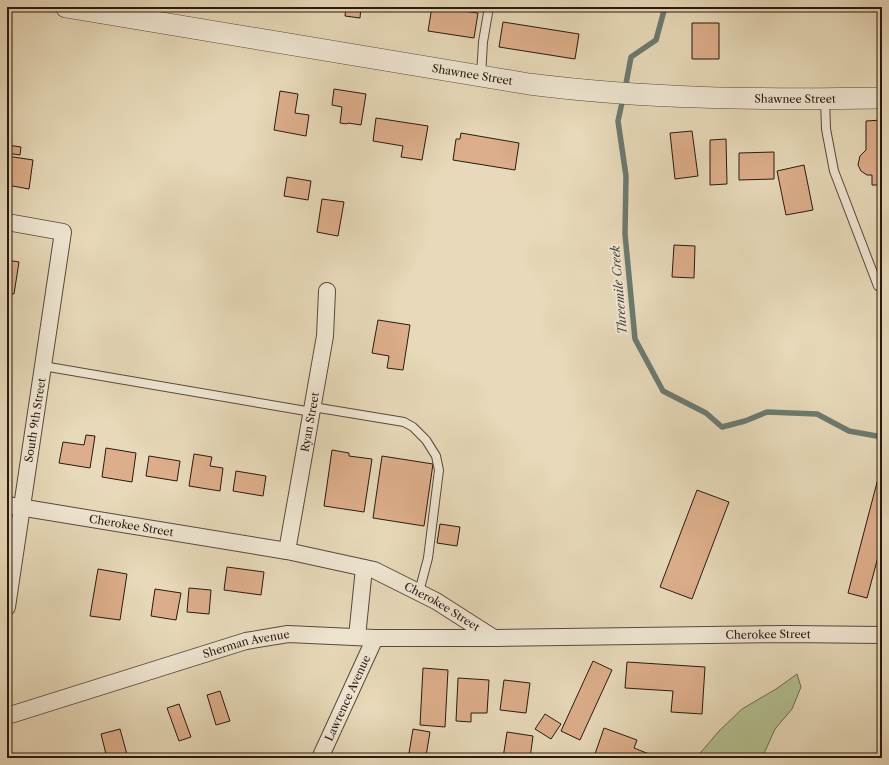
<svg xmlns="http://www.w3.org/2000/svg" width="889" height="765" font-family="'Libre Caslon Text',serif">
<rect width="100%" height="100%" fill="#e7d9b9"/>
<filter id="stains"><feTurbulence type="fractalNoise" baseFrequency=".005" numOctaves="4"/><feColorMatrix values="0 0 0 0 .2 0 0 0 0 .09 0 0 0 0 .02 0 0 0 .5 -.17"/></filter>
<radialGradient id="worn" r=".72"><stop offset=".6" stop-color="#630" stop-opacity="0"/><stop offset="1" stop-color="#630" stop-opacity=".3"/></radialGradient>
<path fill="#b3c091" stroke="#6f6c50" d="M797,674L801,687L792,709L775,729L762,758H696L719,731L742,709L776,689Z"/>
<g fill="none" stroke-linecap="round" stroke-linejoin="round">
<path stroke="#6c7a70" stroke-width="5.5" d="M625,89L631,57L656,40L665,7
M623,98L618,121L626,176L625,234L635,339L663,391L706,413L722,427L745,421L767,412L817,414L849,431L882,437"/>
</g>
<path fill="#ddae8b" stroke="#2b190f" d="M308,7H333V11Z
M346,7H361L360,18L345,16Z
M432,7L478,13L474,38L428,31Z
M503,22L579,34L575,59L499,47Z
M692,23H719V59H692Z
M334,89L366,94L361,125L348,123L347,124L340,123L342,107L332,105Z
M280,91L298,94L295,113L309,115L306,136L274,130Z
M376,118L428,126L422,160L401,157L403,146L373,141Z
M882,120V206H878V185H872V175H867L861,171L858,165L860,156L866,150V121Z
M692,131L698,176L675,179L670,133Z
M461,133L519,143L515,170L453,160L456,139H460Z
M726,139L727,184L710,185V140Z
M7,145L21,147L20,155L7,153Z
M774,152V179L739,180V153Z
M7,156L33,160L29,189L7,185Z
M804,165L813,210L786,215L777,171Z
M287,177L311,181L308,200L284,196Z
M322,199L344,202L338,236L317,232Z
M674,245L695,246L694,278L672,277Z
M7,260L19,262L14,294L7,293Z
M378,320L410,325L403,370L387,368L389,356L372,353Z
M86,435L95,436L90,468L59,463L63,442L84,445Z
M106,448L136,453L132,482L102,477Z
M332,450L349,453V456L372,459L364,512L324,506Z
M194,454L212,457L210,466L223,468L220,491L189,486Z
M149,456L180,461L177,481L146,476Z
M382,456L433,464L424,526L373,518Z
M236,471L266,476L263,496L233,491Z
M880,471H882V542L867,598L848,593Z
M697,490L729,502L692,599L660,587Z
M440,524L460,527L457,546L437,543Z
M227,567L264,572L261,595L224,590Z
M98,569L127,574L120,620L90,616Z
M189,588L211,590L209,614L187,612Z
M155,589L181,593L176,620L151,616Z
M593,661L612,670L580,740L561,731Z
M627,662L705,667L702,714L671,712L673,691L625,688Z
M423,668L448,670L445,727L420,725Z
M458,678L489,680L487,713H471V722L456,721Z
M504,680L530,683L526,713L500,710Z
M220,691L230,721L216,725L207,695Z
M179,704L191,737L179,741L167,708Z
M545,714L561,724L551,739L535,729Z
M604,728L637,740L634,748L649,754L648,758H607L595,754Z
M120,729L128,758H107L101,734Z
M413,729L430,732L426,756L409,753Z
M507,732L533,736L530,758H503Z"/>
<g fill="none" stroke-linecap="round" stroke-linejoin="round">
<defs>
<path id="service" d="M481,76L483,42L489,7
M825,99L826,129L834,171L878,286L882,288
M43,366L312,412
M313,407L404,422L413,427L426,440L436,456L439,470L428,558L419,592"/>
<g id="minor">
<path d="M7,222L63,232L7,607"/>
<path id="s1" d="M7,505L287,551L374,570L436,601L494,638L788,634L882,635"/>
<path id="s2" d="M287,551L325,336L327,291"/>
<path d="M357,637L364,568"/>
<path id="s3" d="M7,716L246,641L288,634L375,638H494"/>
<path id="s4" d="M320,758L375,638"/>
</g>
<g id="tertiary">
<path id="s5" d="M66,7L529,84C646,99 764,100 882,98"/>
</g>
</defs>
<use href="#service" stroke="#5a493a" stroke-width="10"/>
<use href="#minor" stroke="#5a493a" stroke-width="18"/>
<use href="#tertiary" stroke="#5a493a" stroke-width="22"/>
<use href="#service" stroke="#efe6d2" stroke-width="8"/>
<use href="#minor" stroke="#efe6d2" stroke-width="16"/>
<use href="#tertiary" stroke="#efe6d2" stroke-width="21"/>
</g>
<g text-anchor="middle" stroke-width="4" stroke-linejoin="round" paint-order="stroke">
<g font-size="11" fill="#2b190f" stroke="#efe6d2">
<text dy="4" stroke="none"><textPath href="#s5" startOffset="412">Shawnee Street</textPath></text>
<text dy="4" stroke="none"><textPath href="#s5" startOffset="736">Shawnee Street</textPath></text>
<text transform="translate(35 420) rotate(-81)" y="4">South 9th Street</text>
<text dy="4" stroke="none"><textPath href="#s2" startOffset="131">Ryan Street</textPath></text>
<text dy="4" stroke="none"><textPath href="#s1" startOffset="126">Cherokee Street</textPath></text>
<text dy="4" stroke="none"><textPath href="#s1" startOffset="450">Cherokee Street</textPath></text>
<text dy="4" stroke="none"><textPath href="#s1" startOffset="785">Cherokee Street</textPath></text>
<text dy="4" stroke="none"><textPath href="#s3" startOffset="250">Sherman Avenue</textPath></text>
<text dy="4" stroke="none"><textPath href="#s4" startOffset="66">Lawrence Avenue</textPath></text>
</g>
<g font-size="12" font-style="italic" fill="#4b4940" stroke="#efe6d2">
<text transform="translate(619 290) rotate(-95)" y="4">Threemile Creek</text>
</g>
</g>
<rect width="889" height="765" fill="none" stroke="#e7d9b9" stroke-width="24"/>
<rect x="8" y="8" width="873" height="749" fill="none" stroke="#2b190f" stroke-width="2"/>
<rect x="12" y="12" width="865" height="741" fill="none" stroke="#2b190f"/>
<rect width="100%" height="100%" filter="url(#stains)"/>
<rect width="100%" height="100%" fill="url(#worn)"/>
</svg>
